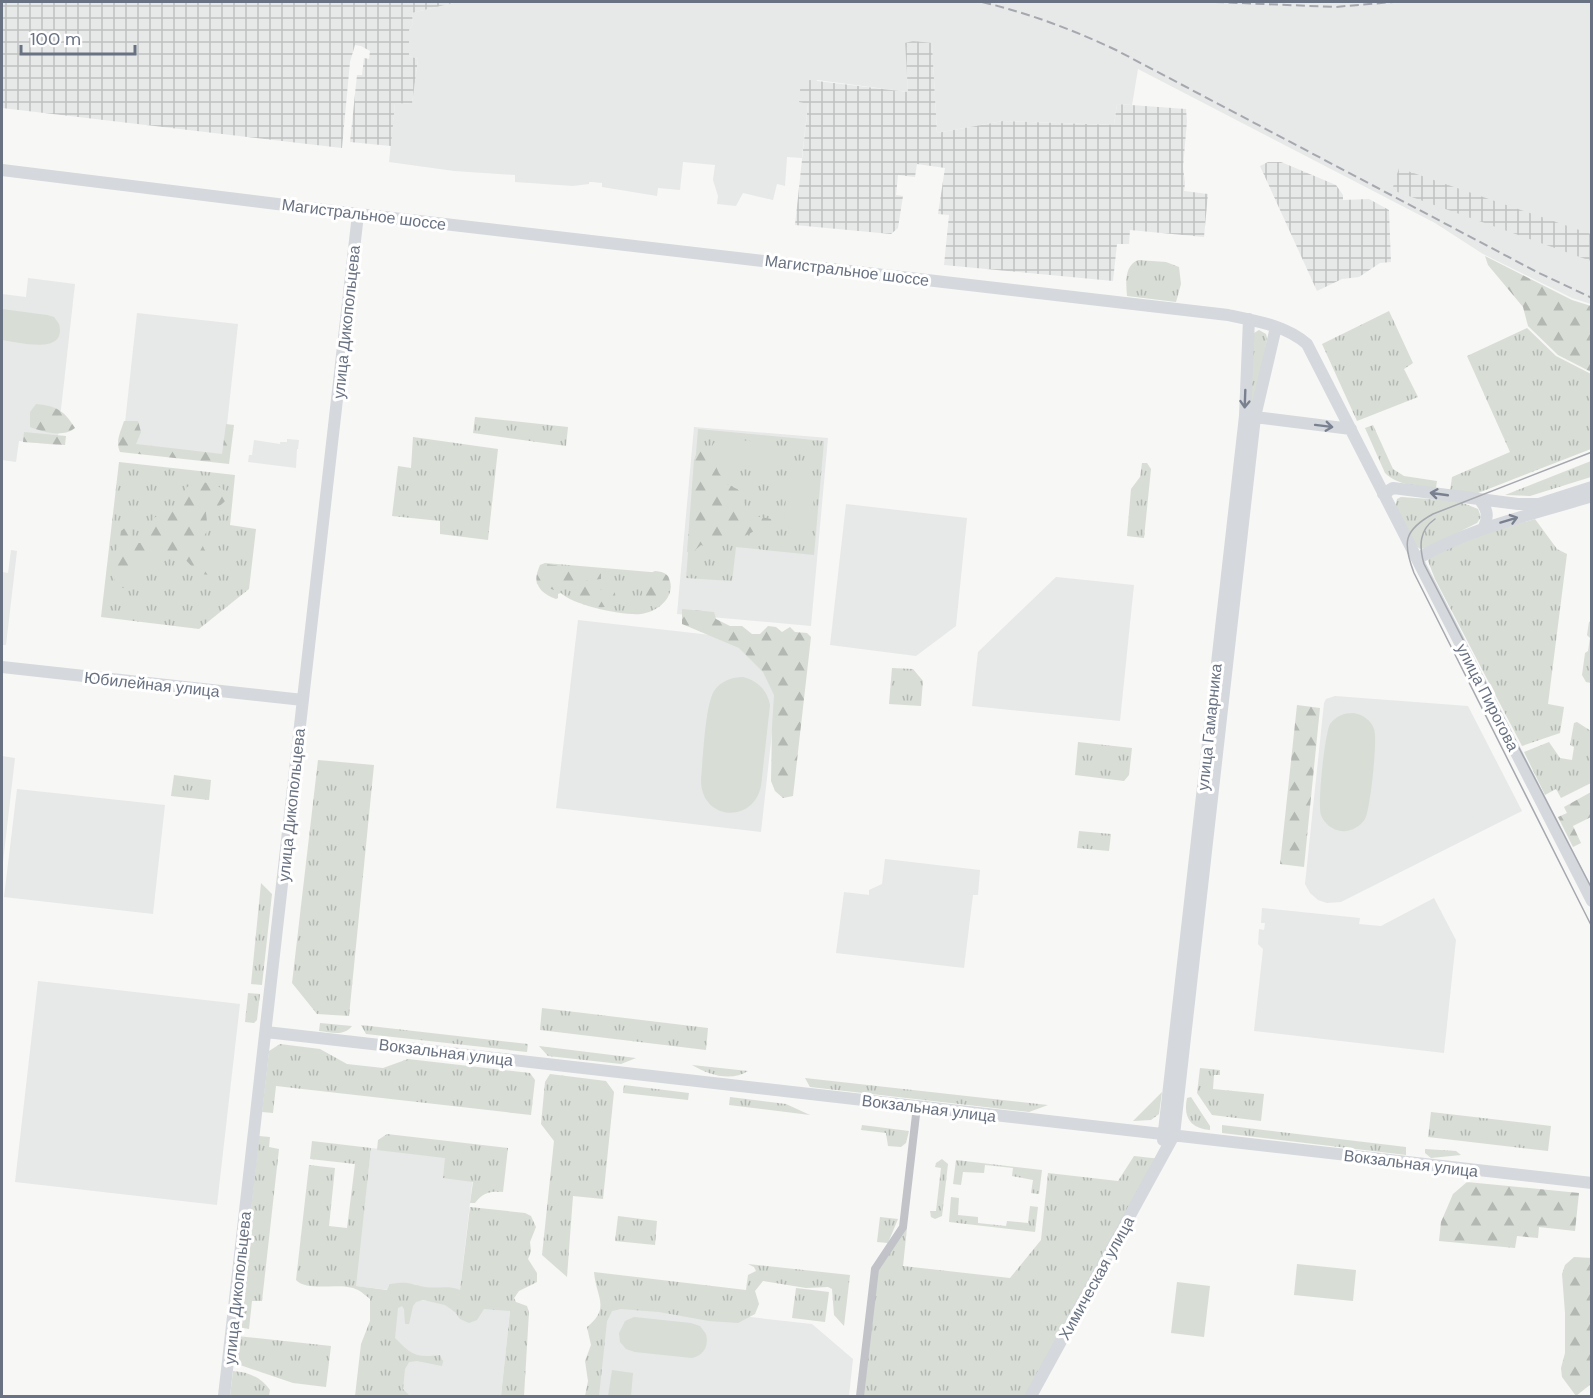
<svg xmlns="http://www.w3.org/2000/svg" width="1593" height="1398" font-family="'DM Sans',sans-serif">
<defs>
<pattern id="industrial-grid" width="8" height="8" patternUnits="userSpaceOnUse" patternTransform="scale(1.5)"><rect width="8" height="8" fill="#e7e8e8"/><path d="M0 4h8M4 0v8" fill="none" stroke="#bfc0c1"/></pattern>
<pattern id="grass-tufts" width="24" height="20" patternUnits="userSpaceOnUse" patternTransform="scale(1.5)"><rect width="24" height="20" fill="#d8ddd6"/><path d="M3 7l-1-3M5 7V3M7 7l1-3M15 17l-1-3M17 17v-4M19 17l1-3" fill="none" stroke="#b3b8b3"/></pattern>
<pattern id="forest-firs" width="22" height="20" patternUnits="userSpaceOnUse" patternTransform="scale(1.5)"><rect width="22" height="20" fill="#d8ddd6"/><path d="M5 1l3.5 6h-7zM16 11l3.5 6h-7z" fill="#b3b8b3"/></pattern>
</defs>
<rect width="100%" height="100%" fill="#f7f7f5"/>
<path fill="#e7e8e8" d="M457,2H1591V304L1572,298L1483,254L1435,223L1138,69L1132,105L1117,104L1114,125L1003,121L937,133L932,44L905,43L908,92L817,80L808,103L802,158L787,157L785,186L777,184L773,200L743,193L736,206L717,204L718,196L713,180L715,165L683,162L680,190L658,188L657,196L602,187V183L592,182H589V184L573,186L515,182V175L454,171L389,162L395,103L412,104L418,59L409,56V30L413,24L412,13Z
M28,278L75,284L57,445L19,441L16,462L2,460V294L26,297Z
M137,313L238,324L223,461L122,450Z
M694,427L828,438L811,626L677,614Z
M287,439L299,440L298,449H297L296,468L248,462L249,455H252L254,440L280,444V442H287Z
M846,504L967,518L956,626L916,656L830,645Z
M11,550L17,551L6,645H2V572L8,573Z
M1056,577L1134,585L1120,721L972,706L978,652Z
M578,620L782,643L761,832L556,808Z
M1335,696L1468,706L1522,811L1341,902L1327,903L1318,900L1310,893L1305,884L1324,703L1326,699Z
M2,756L15,758L2,871Z
M17,789L165,805L153,914L4,897Z
M885,859L980,870L978,895H973L964,968L836,953L844,892L869,895V890L882,884Z
M1434,898L1456,940L1444,1053L1254,1031L1263,949L1258,944L1259,929L1264,930L1265,923H1261L1262,908L1360,918L1359,924L1381,926Z
M38,981L240,1004L217,1205L15,1182Z
M371,1148L475,1160L459,1298L355,1286Z
M392,1297L510,1310L501,1396H381Z
M607,1301L812,1324L853,1359L849,1396H596Z"/>
<path fill="url(#industrial-grid)" d="M2,2H457L412,13L413,24L409,30V56L418,59L412,104L395,103L391,146L350,142L357,75H362L364,58L369,59L370,51L361,46L355,45L350,62L342,148L2,108Z
M913,41L932,43L937,133L1003,121L1114,125L1117,104L1186,109L1187,121L1183,167L1185,183L1184,191L1208,194L1204,237L1130,230L1129,244H1117L1113,281L944,265L949,215L938,214L945,168L917,164L915,177L898,175L896,195L903,196L898,228L891,234L795,225L808,104L799,102L801,79L908,92L905,43Z
M1268,162H1281L1336,185L1343,195V200L1369,199L1389,210L1391,262L1380,263L1359,277L1342,279L1317,291L1260,166Z
M1399,168L1591,234V261L1392,190Z"/>
<path fill="url(#grass-tufts)" d="M1138,260L1166,262L1179,267L1181,284L1176,302L1127,296C1126,283 1124,266 1138,260Z
M1389,311L1413,363L1404,369L1418,397L1357,421L1322,344Z
M1527,328L1556,356L1591,374V449L1473,495L1450,491L1452,477L1510,452L1467,356Z
M1259,330L1266,334L1267,339L1252,417L1248,416L1254,333Z
M475,417L568,427L566,446L473,433Z
M1373,425L1393,469L1404,476L1437,481L1436,488C1419,486 1398,486 1385,473L1365,428Z
M698,429L824,441L814,555L736,547L732,581L686,578Z
M413,437L498,449L488,540L440,534V521L392,516L398,466L411,468Z
M1591,461V477L1530,496L1505,495Z
M119,462L235,475L230,525L256,529L249,589L199,629L101,617Z
M1142,463H1147L1151,469L1144,538L1127,536L1131,489L1140,477Z
M1401,497L1458,501L1478,509L1481,517L1477,523L1427,548L1420,549L1415,545L1395,508L1397,499Z
M1535,519L1557,549L1567,554L1548,704L1564,707L1560,733L1522,746L1435,579L1428,561L1430,555L1462,540Z
M545,563L662,573L668,576C678,595 659,612 641,614C624,616 572,605 561,593L558,594V598L556,599C539,593 532,583 540,565Z
M1591,621L1592,622L1591,683L1586,682L1582,675L1585,653L1588,651L1590,638L1587,635L1589,622Z
M892,668L913,669L923,681L921,706L889,704Z
M1577,722L1591,731V783L1561,798L1556,789L1545,795L1524,752L1549,742L1560,758L1572,760L1574,747L1570,745L1574,723Z
M1078,742L1132,748L1129,775L1124,781L1075,775Z
M318,760L374,765L349,1016L317,1014L292,983Z
M174,775L211,780L209,800L171,796Z
M1079,831L1111,834L1109,851L1077,848Z
M261,883L272,894L262,985L251,984Z
M248,993L260,994L257,1020L254,1023L245,1022Z
M542,1008L708,1028L706,1050L540,1030Z
M320,1023L352,1026C343,1037 331,1032 319,1031Z
M361,1025L528,1044L527,1052L366,1034Z
M280,1044L320,1049L347,1064L383,1068L408,1059L530,1073L535,1080L531,1115L276,1086L273,1113L262,1112L269,1051Z
M539,1046L636,1058L621,1064L548,1056Z
M692,1065L748,1071C731,1082 709,1075 692,1065Z
M1200,1068L1220,1070V1075H1214L1213,1089L1264,1094L1261,1121L1212,1115L1197,1093Z
M550,1074L606,1081L614,1092L603,1199L573,1196L567,1277L542,1255L554,1141L541,1124L545,1082Z
M805,1078L1048,1105L1029,1112L810,1087Z
M624,1085L689,1093L688,1100L623,1093Z
M1162,1092L1159,1114L1151,1120L1133,1121Z
M730,1097L786,1104L810,1115L729,1105Z
M1191,1097L1210,1126V1130C1190,1128 1183,1117 1187,1098Z
M1431,1112L1551,1126L1548,1151L1428,1137Z
M862,1125L909,1131L906,1143L901,1147L888,1146L886,1133L861,1130Z
M1222,1125L1406,1147V1155L1222,1133Z
M387,1134L508,1148L503,1192C491,1191 483,1192 475,1203H470L473,1182L443,1178L445,1158L377,1150L378,1140Z
M259,1136L270,1137L269,1147L279,1149L262,1301H252L249,1329L238,1327Z
M312,1141L371,1148L356,1286L387,1290L390,1284C409,1281 408,1284 425,1287C438,1289 447,1285 460,1290L470,1207L525,1213L531,1216L536,1227L530,1242L531,1251L528,1259L537,1273V1282L519,1291L514,1298L516,1302L527,1306L529,1312L524,1396H501L510,1311L484,1309L477,1320L469,1323L460,1319L455,1312L445,1305L423,1300L416,1302L413,1306L409,1324H405L404,1309L402,1306L398,1308L395,1338C412,1355 415,1358 440,1355L443,1362L442,1366L417,1361L409,1362L405,1369L403,1389L410,1396H355L361,1344L370,1321V1299C366,1296 362,1292 358,1290C340,1281 309,1293 296,1280L309,1165L335,1168L329,1226L347,1228L355,1164L310,1159Z
M1425,1149L1456,1151L1461,1155L1431,1158L1425,1153Z
M1134,1156L1161,1159L1031,1396H860L875,1269L903,1227L907,1228L903,1266L1010,1278L1041,1240L1048,1173L1118,1181Z
M942,1159L948,1164L942,1216L935,1219L931,1217L930,1211H936L941,1168L935,1167L936,1163Z
M956,1160L1042,1170L1039,1194L1031,1193L1033,1180L1012,1176L1013,1168L985,1165L984,1173L963,1172L961,1185L953,1184Z
M951,1197L959,1198L958,1215L978,1217V1223L1006,1226L1007,1221L1028,1223L1030,1206L1038,1207L1035,1232L949,1222Z
M618,1216L657,1221L655,1245L615,1241Z
M880,1217L898,1219L888,1243L877,1242Z
M748,1264L850,1275L844,1326L834,1315L832,1289L828,1287L806,1288L763,1281L755,1291L759,1304L755,1314L738,1323L709,1321L659,1312L621,1309L612,1311L607,1321L599,1396H585L588,1381L585,1361L591,1345L587,1327C611,1308 596,1297 594,1272L746,1290L748,1275L756,1271L754,1267Z
M796,1288L829,1292L825,1322L792,1318Z
M237,1336L331,1346L326,1387L293,1383L240,1365L234,1358Z
M233,1371C248,1372 261,1377 270,1390L269,1396H230Z"/>
<path fill="url(#forest-firs)" d="M1485,256L1572,300L1591,306V372L1558,355L1528,326L1523,307L1488,265Z
M36,404C56,406 64,410 75,428C63,438 43,432 30,427V412Z
M124,421H138L141,432L136,444L222,454L226,424L234,425L229,464L120,452C115,441 121,431 124,421Z
M24,432L66,436L65,445L23,442Z
M699,448L708,449L719,473L727,484L739,490L749,515L771,519L773,526L768,529H758L745,536L724,541L720,548H710L701,545L693,552H687L694,460Z
M201,482C213,483 241,492 219,506C215,509 210,509 206,513L208,530C195,548 208,550 216,566L213,574C197,578 193,565 182,557L171,559L157,554L138,566L126,588H118L109,565L119,544L121,531L127,526L131,531L133,543H144L148,537L154,518L175,505L187,487Z
M545,564L596,570L601,574V579L584,581L582,584L599,591L602,589H611L615,593L616,603C591,616 582,595 561,586L554,590L537,584C535,575 538,569 545,564Z
M655,571C674,572 670,584 667,598L655,608C641,601 640,589 644,576Z
M682,609L714,612L716,619L730,626H742L752,634H760L768,626L776,627L782,632L790,627L795,632L807,633L811,637L793,796L783,798L775,791L771,781L772,727L774,695L763,672L739,648L682,624Z
M1297,705L1320,708L1304,867L1280,864Z
M1591,792V817L1573,826L1581,843L1573,847L1558,817L1567,813L1564,807Z
M1467,1182L1579,1193L1575,1231L1539,1227L1538,1238L1517,1236L1515,1248L1439,1241L1441,1222L1453,1194Z
M1574,1257L1592,1258L1591,1384L1576,1396L1562,1377L1561,1368L1565,1353V1313L1562,1274L1565,1265Z"/>
<path fill="#d8ddd6" d="M2,309L47,315L54,317L59,324C67,356 19,342 2,340Z
M720,438L768,443C779,450 778,463 766,468L717,464L711,453L713,444Z
M802,468L811,472L815,480L812,522L806,529L797,531L789,528L784,520L788,478L793,471Z
M743,677C758,681 767,690 770,705L761,786C753,825 700,820 701,779C703,759 705,706 714,691C721,681 732,677 743,677Z
M1354,713C1363,715 1371,720 1374,729C1378,739 1370,811 1365,819C1360,827 1350,832 1341,831C1332,830 1324,823 1321,815C1317,805 1325,733 1330,724C1336,716 1344,713 1354,713Z
M1297,1264L1356,1270L1353,1301L1294,1295Z
M1177,1282L1210,1286L1204,1337L1171,1333Z
M634,1317L691,1323L700,1326L706,1334C709,1346 704,1355 692,1358L635,1352L626,1349L620,1342L619,1333L625,1321Z
M612,1370L633,1373L631,1396H608Z"/>
<g fill="none" stroke-linecap="round" stroke-linejoin="round">
<path stroke="#c1c3c8" stroke-width="8" d="M860,1396L875,1269L903,1227L917,1106"/>
<path stroke="#d5d8dc" stroke-width="12" d="M2,170L358,214L1228,315C1256,321 1285,325 1307,344L1592,901
M1255,417L1351,429
M1383,494L1393,488L1518,504H1539L1592,487
M1480,500C1487,509 1489,516 1484,527
M1417,559C1471,527 1532,515 1592,496
M2,667L303,700
M266,1032L1592,1183
M1163,1140L1245,416L1249,319
M224,1396L358,214
M1031,1396L1174,1135L1255,417L1276,327"/>
<path stroke="#a5a8ae" stroke-width="1.5" d="M1592,452L1433,514C1404,530 1402,542 1414,573L1592,927
M1435,519C1419,530 1419,546 1424,564L1592,889"/>
<path stroke="#a5a8ae" stroke-width="2" stroke-dasharray="9 4.5" stroke-linecap="butt" d="M982,2C1031,14 1071,29 1116,50L1537,272L1592,298
M1215,2L1335,7L1393,2"/>
</g>
<defs><path id="oneway-shaft" d="M-6 0H5M1.5-3L5.5 0L1.5 3" fill="none" stroke-width="1.6" stroke-linecap="round" stroke-linejoin="round" transform="scale(1.5)"/></defs>
<g stroke="#798190">
<use href="#oneway-shaft" transform="translate(1245 399) rotate(92)"/>
<use href="#oneway-shaft" transform="translate(1324 426) rotate(7)"/>
<use href="#oneway-shaft" transform="translate(1439 494) rotate(-172)"/>
<use href="#oneway-shaft" transform="translate(1509 520) rotate(-17)"/>
</g>
<g text-anchor="middle" stroke-width="6" stroke-linejoin="round" paint-order="stroke">
<g font-size="16" fill="#697282" stroke="#fff">
<text transform="translate(364 214) rotate(7)" y="6">Магистральное шоссе</text>
<text transform="translate(847 270) rotate(7)" y="6">Магистральное шоссе</text>
<text transform="translate(346 322) rotate(-84)" y="6">улица Дикопольцева</text>
<text transform="translate(152 684) rotate(6)" y="6">Юбилейная улица</text>
<text transform="translate(1488 697) rotate(63)" y="6">улица Пирогова</text>
<text transform="translate(1209 727) rotate(-84)" y="6">улица Гамарника</text>
<text transform="translate(291 805) rotate(-84)" y="6">улица Дикопольцева</text>
<text transform="translate(446 1052) rotate(7)" y="6">Вокзальная улица</text>
<text transform="translate(929 1108) rotate(7)" y="6">Вокзальная улица</text>
<text transform="translate(1411 1163) rotate(7)" y="6">Вокзальная улица</text>
<text transform="translate(1096 1278) rotate(-61)" y="6">Химическая улица</text>
<text transform="translate(237 1288) rotate(-84)" y="6">улица Дикопольцева</text>
</g>
</g>
<rect width="1593" height="1398" fill="none" stroke="#697282" stroke-width="6"/>
<path d="M21 45v9h114v-9" fill="none" stroke="#697282" stroke-width="3"/>
<text x="30" y="45" font-size="18" fill="#697282" stroke="#ffffff" stroke-width="4.5" paint-order="stroke">100 m</text>
</svg>
